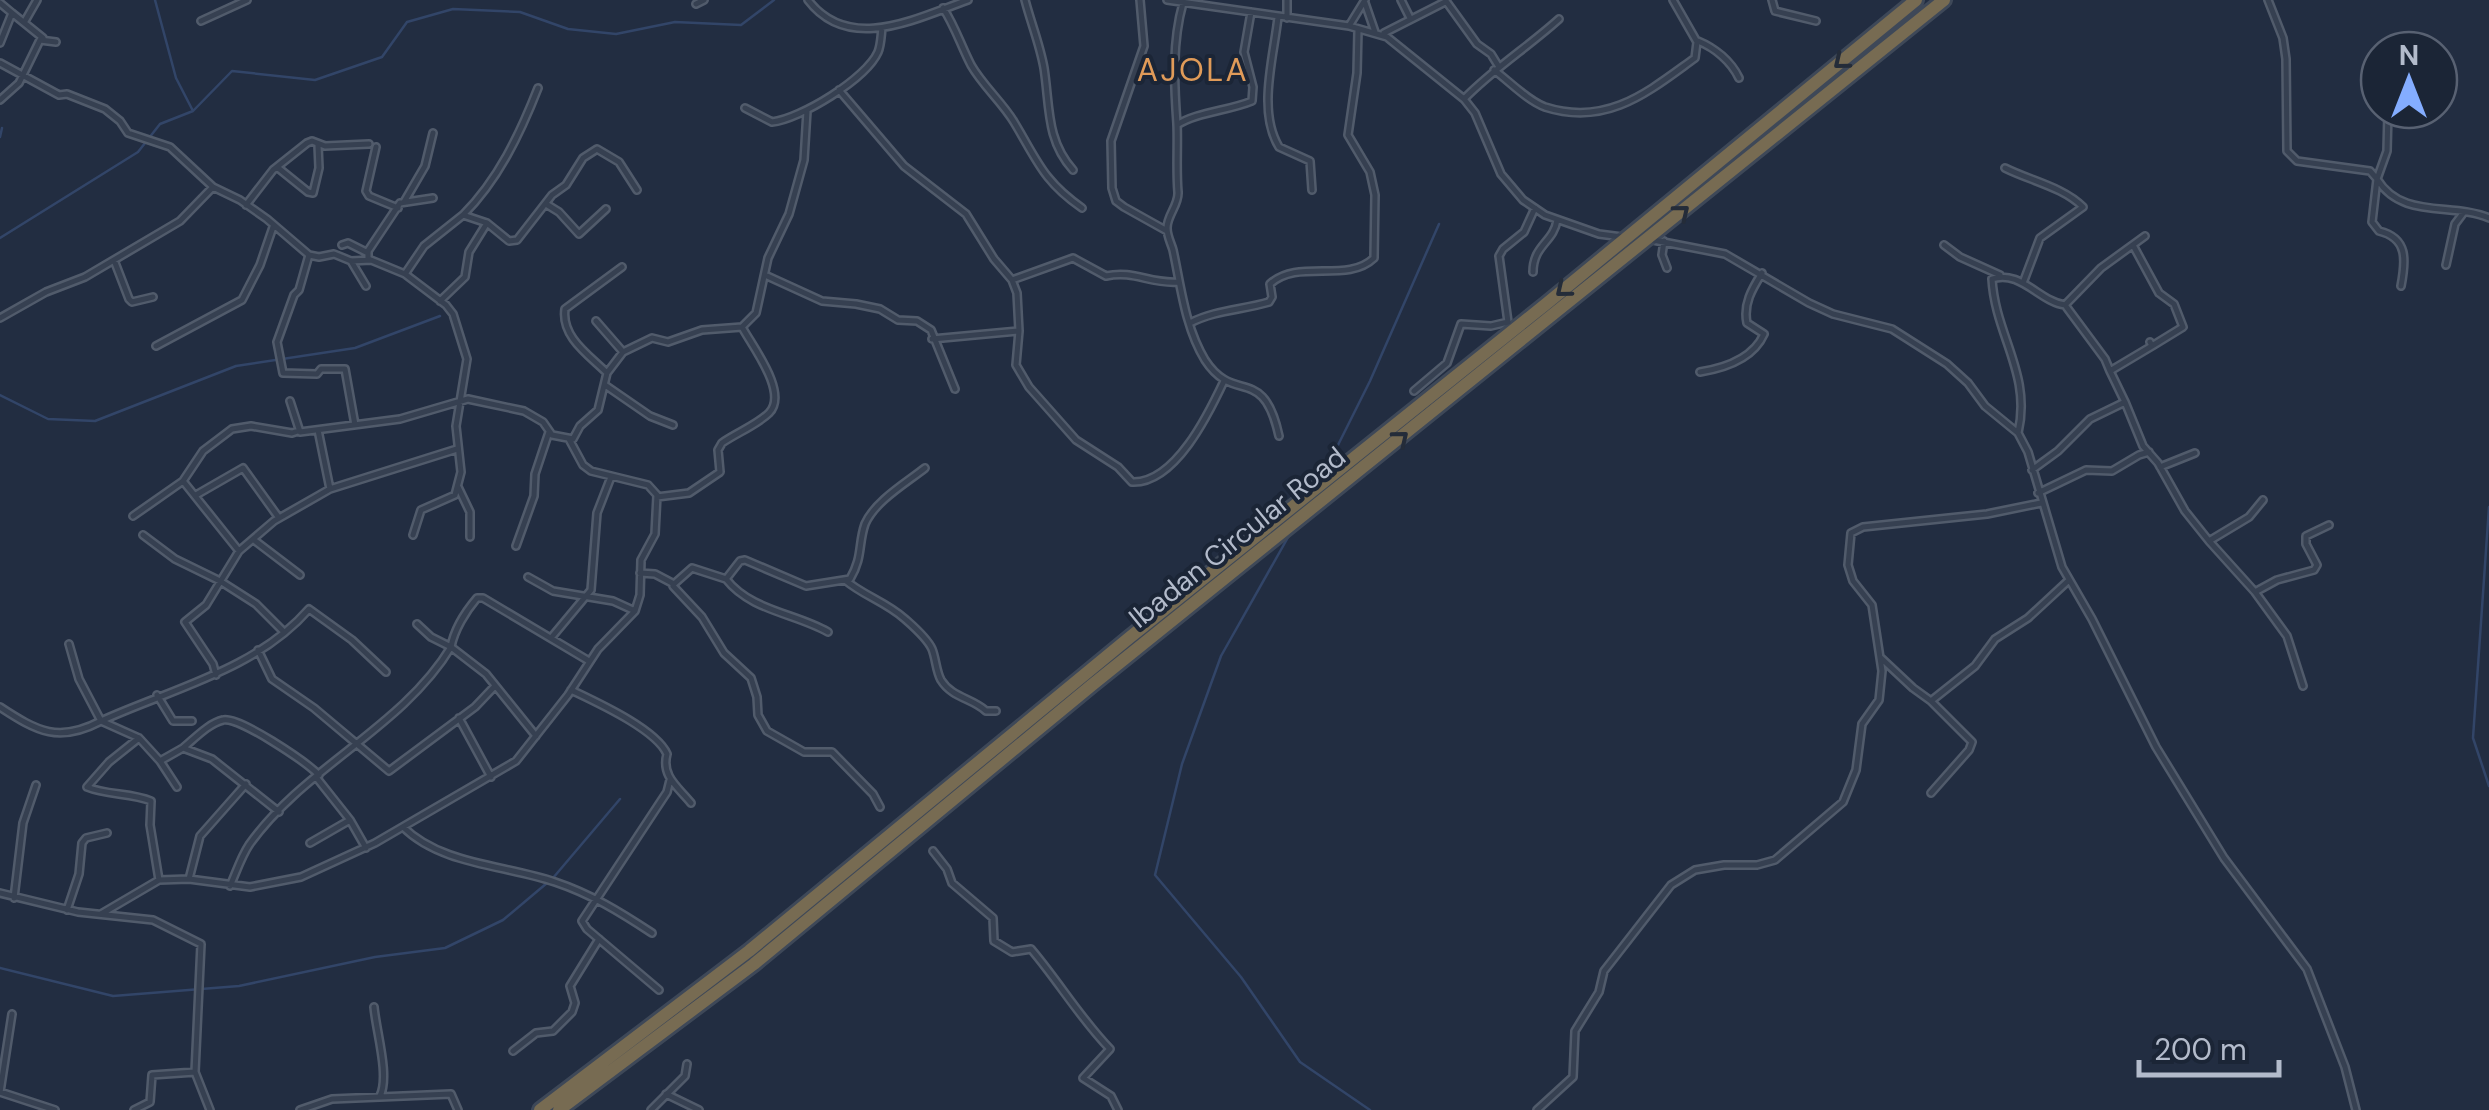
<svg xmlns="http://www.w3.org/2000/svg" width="2489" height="1110" font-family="'DM Sans',sans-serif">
<rect width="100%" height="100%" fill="#222d41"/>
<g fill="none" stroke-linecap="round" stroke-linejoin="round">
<path stroke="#324568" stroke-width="2.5" d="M155,0L176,78L193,111
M0,137L2,128
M0,238L138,152L160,124L193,111L232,71L315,80L382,57L407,22L453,9L520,12L568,29L616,34L675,22L741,25L774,0
M0,395L48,419L95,421L236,366L355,348L440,316
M1322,477L1370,381L1439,224
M2489,507L2473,738L2489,786
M1291,532L1221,656L1182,764L1155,875L1241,977L1300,1062L1370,1110
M553,878L620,799
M0,968L113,996L239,986L375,957L445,948L503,920L547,883"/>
<defs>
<path id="street" d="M808,0C849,54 917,18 968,0
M1025,0C1031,23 1040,45 1044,68C1050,107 1046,140 1073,170
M1140,0L1144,46L1111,141L1112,188L1116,201L1124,207L1167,231
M1167,0L1349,26L1387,37L1464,99L1475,113L1501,174L1523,200L1545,215L1599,234L1622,237
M1287,0V18
M1401,0L1410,18
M1772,0L1775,11L1816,21
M2268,0L2283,38L2286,59L2287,151L2297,161L2370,171L2377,179L2372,222L2379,231C2408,238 2406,260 2401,286
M1446,1L1477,44L1491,54L1499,67
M0,3L12,13L0,43
M1183,3C1172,42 1174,84 1177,124C1178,146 1176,169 1178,192C1179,205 1167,215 1167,228C1167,236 1171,243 1173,250C1181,287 1185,327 1205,360C1235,406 1263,363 1279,436
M1365,3L1375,32
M696,4L704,0
M943,8C955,26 961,46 971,65C983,86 1002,102 1014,122C1037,160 1043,181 1082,208
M12,13L43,38
M1278,17C1274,56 1257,111 1279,147L1310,161L1312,190
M25,21L37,0
M201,21L247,0
M1349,26L1365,0
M1384,33L1445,2
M1698,41C1715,48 1731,61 1739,78
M0,63L59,95L67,94L105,109L120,121L128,133L170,147L213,187L240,200L267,219L309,255L319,257L334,254L351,261L371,260L405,274L446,305L453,314L467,359L456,426L461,472L455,495L421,510L413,535
M1494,70C1509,81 1528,101 1545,107C1608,127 1649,91 1695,58L1697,42L1673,0
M839,90L904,166L966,214L994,259L1012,280
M1464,99C1493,69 1528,47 1559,19
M0,100L19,83L40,40L56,42
M745,108L772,122C800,119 866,79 878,52C881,45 881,36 882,28
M2388,112L2387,151L2377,179C2402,220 2452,202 2489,218
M1177,125C1197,112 1228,111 1252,101L1253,87L1244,52L1251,12
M376,147L366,191L369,196L398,208
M277,167L308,192L313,193L319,168L318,145
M2005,168C2031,181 2063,187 2083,207L2040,238L2023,283
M404,202L425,166L433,133
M546,204L559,212L579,234L606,209
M246,205L273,170L307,143L312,141L325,146L369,144
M487,223L509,241L517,240L552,195L566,185L583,158L597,149L619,162L637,190
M1653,240L1725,254L1809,303L1833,314L1892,329L1947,364L1968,383L1985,406L2018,433L2028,452L2062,567L2092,619L2156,747L2224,858L2307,969L2345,1067L2356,1110
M1664,241L1662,255L1667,268
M342,245L348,243L368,253
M1944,245L1960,257L2000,275
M2134,247L2159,293L2174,304L2183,327L2152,346L2150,342
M309,255L299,290L294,295L277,342L283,373L317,374L321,369H345L355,425
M368,259V251L400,203L433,198
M114,260L129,299L132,302L153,297
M351,261L366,286
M2446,265L2455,224L2464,212
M1533,272C1533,245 1554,242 1557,220
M405,274L424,246L463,215
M765,275L822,301L856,304L880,309L898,320L917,321L931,330L955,389
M440,301L465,277L469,252L487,223L463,215C498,180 520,134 538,88
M2065,305L2105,359L2110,371L2152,346
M0,318L46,292L85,277L180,221L213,187
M1190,323C1215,310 1242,310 1269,302L1272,297L1270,284C1298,258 1347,284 1374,258L1375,195L1370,172L1348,135L1357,73L1358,30
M1019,331L1016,365L1029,387L1076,440L1118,467L1132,482C1175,484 1209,413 1224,381
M932,339L1019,331L1017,293L1012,280L1073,258L1106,276C1135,270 1149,284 1178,282
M156,346L242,300L260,265L273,227
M623,352L652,338L668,342L702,330L742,327L756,313L768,258L789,214L804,160L807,111
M1700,372C1725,368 1753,359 1764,334L1747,323C1743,304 1752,289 1762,273
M607,373C589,355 561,337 565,309L622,267
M605,385L650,416L673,425
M1414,391L1447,363L1461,324L1491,326L1508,322L1499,256L1503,249L1524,232L1535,208
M290,401L300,432L400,419L468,399L524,411L543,422L552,435L573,439L580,426L598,410L607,373L623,352L596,321
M2125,402L2143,446L2158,463L2185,511L2209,541L2249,517L2263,500
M318,430L330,489
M2018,433C2032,374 1995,335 1992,279C2020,269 2040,302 2065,305L2101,268L2145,236
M2160,467L2195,453
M2032,470L2058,451L2090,419L2125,402L2110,371
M183,481L239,551
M458,487L470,512V537
M2038,493L2086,470L2112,471L2139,455L2149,452
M196,495L243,468L279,518
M657,497L689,493L720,472L718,450L722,443C736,433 757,425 769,413C789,393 752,346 742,327
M133,516L183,481L203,451L232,429L251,426L292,433L298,431
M143,535L175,559L220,581L256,604L283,631
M254,540L300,575
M2209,541L2255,592L2277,580L2314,570L2317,565L2306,544V536L2329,525
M516,546L534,496L535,474L549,432
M640,573L655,574L674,584L692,568L726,579L740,561L745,560L806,586L850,579C863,557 858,544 865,524C875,501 906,483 925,468
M528,577L553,591L613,601L635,611
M726,579C751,611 795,613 828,632
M845,580C864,596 886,602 905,619C914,627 927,638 932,649C936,659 936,671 941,680C952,698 972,698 986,711H996
M673,586L702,617L724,653L751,678L757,697L758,715L767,731L804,752H832L873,794L880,807
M2255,592L2287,636L2303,686
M417,624L431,637L451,647C454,630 466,611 477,598H483L589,661
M551,638L591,590L597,513L611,477
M258,650L272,679L314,708L389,771L475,707L494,687
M1881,658L1913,688L1931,701L1975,666L1995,639L2028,618L2069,580
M216,675L213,664L185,622L206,605L239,551L274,521L330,489L457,449
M571,690C596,702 656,729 667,754C661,776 678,787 691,803
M157,695L173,721H192
M0,707C38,732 59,743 101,721L79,679L69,644
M459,718L491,777
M101,721C171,689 256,670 309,609L352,640L386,672
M101,721L139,738L160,761L183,748L212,759L279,812
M139,738L109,762L87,787C106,795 132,793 151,801L150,825L159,880
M183,748C194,739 209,723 223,720C239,716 306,762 319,775
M160,761L177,787
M316,777L350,820L366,848
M1931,793L1969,750L1972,742L1931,701
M403,827C441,865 506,865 555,882C591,894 620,912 652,933
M310,843L350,820
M933,851L947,869L952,883L993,918L994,941L1012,952L1031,949C1059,982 1080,1018 1110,1049L1083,1078L1111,1096L1118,1110
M189,879L200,836L246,784
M230,886C236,873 241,857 249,845C304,767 402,728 451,647L486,674L536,736
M0,893L78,912L153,920L201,944L195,1072
M14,898L23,823L36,785
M67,910L79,874L82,843L86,838L107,833
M101,914L159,880L189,879L250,887L301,877L375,843L516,761L568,695L598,649L635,611L640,595L641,560L655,534L657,495L648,485L591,471L583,465L569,439
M659,990L587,929L582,921L667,792L670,780
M374,1007C376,1031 390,1076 380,1096
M513,1051L536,1033L553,1031L572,1012L575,1003L570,986L599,939
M0,1092L12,1014
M0,1092L55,1110
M666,1094L699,1110
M134,1110L150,1102L152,1075L195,1072L210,1110
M300,1110L332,1099L451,1094L458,1110
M651,1110L685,1076L687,1064
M1537,1110L1573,1077L1575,1031L1599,992L1604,971L1671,885L1695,870L1724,865H1757L1775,860L1843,802L1856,770L1862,724L1879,700L1882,671L1872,605L1853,581L1848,565L1851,533L1863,527L1987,514L2041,503"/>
<path id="highway" d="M540,1110L749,951L1129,638L1546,304L1916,0
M559,1110L754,964L1092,685L1944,0"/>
</defs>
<use href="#street" stroke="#515b6b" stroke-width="10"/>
<use href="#highway" stroke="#3e4858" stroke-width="18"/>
<use href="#street" stroke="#364051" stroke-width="5"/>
<use href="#highway" stroke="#776b52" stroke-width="12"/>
</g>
<defs><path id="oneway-chevron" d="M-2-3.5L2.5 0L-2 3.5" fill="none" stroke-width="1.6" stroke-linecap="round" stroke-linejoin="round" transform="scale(2.5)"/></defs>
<g stroke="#242c39">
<use href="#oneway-chevron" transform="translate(1841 62) rotate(141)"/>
<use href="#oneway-chevron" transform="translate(1682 212) rotate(-39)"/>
<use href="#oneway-chevron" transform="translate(1563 290) rotate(141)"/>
<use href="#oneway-chevron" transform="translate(1401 438) rotate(-39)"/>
</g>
<g text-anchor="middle" stroke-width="8" stroke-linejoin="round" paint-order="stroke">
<g font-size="28" fill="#b3bbcb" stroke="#1b2536">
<text transform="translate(1237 537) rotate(-39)" y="10">Ibadan Circular Road</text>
</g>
<g font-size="32" letter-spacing="2.5" fill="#e09b59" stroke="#1b2536">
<text x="1193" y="81">AJOLA</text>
</g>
</g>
<g transform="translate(2409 80)"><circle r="48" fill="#1b2536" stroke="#586172" stroke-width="2.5"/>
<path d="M0-8L18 38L0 25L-18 38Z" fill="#84adff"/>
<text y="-15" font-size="28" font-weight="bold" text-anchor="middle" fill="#b3bbcb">N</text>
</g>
<path d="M2139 1060v15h140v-15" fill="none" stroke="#b3bbcb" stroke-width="5"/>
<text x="2154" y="1060" font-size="30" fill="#b3bbcb" stroke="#1b2536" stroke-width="8" paint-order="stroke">200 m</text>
</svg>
